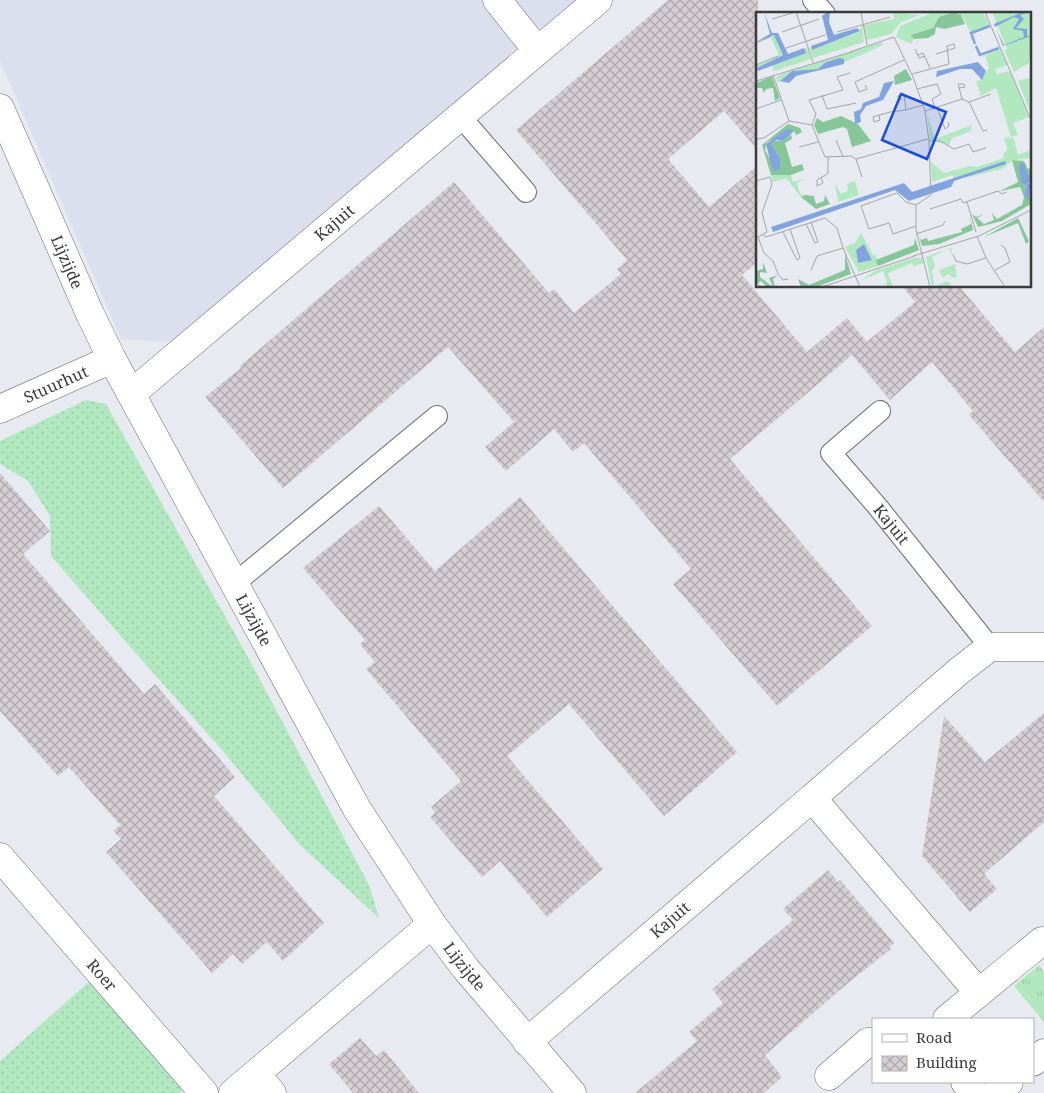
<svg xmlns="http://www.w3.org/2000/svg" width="1044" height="1093" font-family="'Noto Serif',serif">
<defs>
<pattern id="grass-dots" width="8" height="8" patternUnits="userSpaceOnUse" patternTransform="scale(1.25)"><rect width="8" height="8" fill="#b1e8bf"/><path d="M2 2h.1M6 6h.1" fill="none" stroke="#99c8a5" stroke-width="1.8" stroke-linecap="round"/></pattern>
<pattern id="park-tufts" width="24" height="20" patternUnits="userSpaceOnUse" patternTransform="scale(1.25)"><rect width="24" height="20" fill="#b1e8bf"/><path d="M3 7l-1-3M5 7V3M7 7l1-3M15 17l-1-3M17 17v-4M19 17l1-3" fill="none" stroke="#99c8a5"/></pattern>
<pattern id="building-cross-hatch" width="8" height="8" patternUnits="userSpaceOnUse" patternTransform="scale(1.25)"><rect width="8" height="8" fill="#d5ced4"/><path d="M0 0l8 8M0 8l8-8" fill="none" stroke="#aea8ad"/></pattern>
</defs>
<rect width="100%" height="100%" fill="#e8eaf1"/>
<path fill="#dcdfee" d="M0,0H583L182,343L121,339L0,61Z"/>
<path fill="url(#grass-dots)" d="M86,400L106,404L249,659L369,885L379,918L300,845L223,751L147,666L51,556L50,516L28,481L0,464V441Z
M92,979L181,1080V1093H0V1061Z"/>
<path fill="url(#park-tufts)" d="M1039,965L1044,972V1022L1014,986Z"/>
<path fill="url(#building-cross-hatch)" d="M668,0H758V150L724,111L668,159L709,207L758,165V262L742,275L807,352L847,318L867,342L863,345L915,302L902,286H959L1015,352L1044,327V502L969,415L973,411L932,362L890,400L852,355L730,459L872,626L777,706L673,584L691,569L584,443L573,452L554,429L506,471L485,447L514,422L448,347L283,488L205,397L241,368L240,366L454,182L549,293L554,289L574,313L621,274L617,269L627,260L516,130Z
M0,473L50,531L23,554L144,694L155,684L235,777L214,796L324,923L283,961L267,942L242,964L233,954L212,973L106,852L121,839L113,831L120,825L69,767L58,776L0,711Z
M520,497L737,752L664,816L569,704L507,756L603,869L547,917L500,861L482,877L430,817L435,813L431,807L461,781L366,669L375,662L360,644L365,640L303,568L379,506L435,571Z
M1044,713V822L984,874L997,889L970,912L922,856L944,716L985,762Z
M828,870L838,882L840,880L894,943L890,947L891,949L848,983L765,1055L782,1077L764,1093H635L697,1041L689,1032L723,1003L712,989L793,920L783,909Z
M360,1038L376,1056L384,1050L419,1093H353L329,1064Z"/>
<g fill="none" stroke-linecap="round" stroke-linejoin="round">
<defs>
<g id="lane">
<path d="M813,0L825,14"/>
<path d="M460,116L526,192"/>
<path id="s1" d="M880,411L831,453L877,506L990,647"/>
<path d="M234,584L437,416"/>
</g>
<g id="street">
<path d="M497,0L537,50"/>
<path id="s2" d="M131,394L598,0"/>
<path id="s3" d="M0,409L112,359"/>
<path id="s4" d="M0,857L204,1093"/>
<path d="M979,993L812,798L959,671L990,647H1044"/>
<path d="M947,1019L1042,941L1044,943"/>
<path id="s5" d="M527,1042L812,798"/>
<path d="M1033,1062L1044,1053"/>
<path d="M256,1074L272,1093"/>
<path d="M829,1076L868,1042H873"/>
<path d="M965,1082L974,1093"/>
<path d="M233,1093L432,924"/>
<path d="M995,1093L1009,1082"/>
</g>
<g id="secondary">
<path id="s6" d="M0,108L90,314L112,359L357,809L432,924L466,969L572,1093"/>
</g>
</defs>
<use href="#lane" stroke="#6a6c72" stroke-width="22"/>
<use href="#street" stroke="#6a6c72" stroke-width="29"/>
<use href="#secondary" stroke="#6a6c72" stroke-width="29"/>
<use href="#lane" stroke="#fff" stroke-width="20"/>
<use href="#street" stroke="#fff" stroke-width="28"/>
<use href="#secondary" stroke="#fff" stroke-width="28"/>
</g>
<g text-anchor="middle" stroke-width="5" stroke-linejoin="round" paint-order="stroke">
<g font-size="16" fill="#3a3b3d" stroke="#fff">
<text dy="6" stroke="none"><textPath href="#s2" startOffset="266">Kajuit</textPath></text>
<text dy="6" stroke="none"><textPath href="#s6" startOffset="168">Lijzijde</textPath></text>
<text dy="6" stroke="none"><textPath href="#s3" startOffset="61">Stuurhut</textPath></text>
<text dy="6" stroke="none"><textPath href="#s1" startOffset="158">Kajuit</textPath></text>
<text dy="6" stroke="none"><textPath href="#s6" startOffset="572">Lijzijde</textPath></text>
<text dy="6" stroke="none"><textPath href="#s5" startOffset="188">Kajuit</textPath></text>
<text dy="6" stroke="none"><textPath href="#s6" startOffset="978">Lijzijde</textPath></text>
<text dy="6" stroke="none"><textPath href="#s4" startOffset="156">Roer</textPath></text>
</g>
</g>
<g transform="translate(756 12)">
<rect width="275" height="275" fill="#e8eaf1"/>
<path d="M137,0L164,3L145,10L135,22L111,28L108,13L138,7ZM178,0H198L183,5L177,16L156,23L158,27L155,32L140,25L144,14ZM201,0H227L234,14L215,22L207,5ZM106,13L108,30L57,46L53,35L56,38L103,20ZM14,23L20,25L27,43L0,59V54L23,44L15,25L0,30ZM275,28L273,51L258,60L248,38ZM126,30L127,33L89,50L75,49L62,57L36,59L22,71L20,65L30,60ZM51,35L55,47L18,59L16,53L38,45ZM243,35L251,53L239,57L241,62L254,59L273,105L257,111L262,123L255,125L240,76L225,84L220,69L225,68L233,56L230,44L223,46L240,39L221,44ZM275,65V102L262,69ZM171,101L179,127L216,113L215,119L196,126L193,133L174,128ZM253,125L258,127L262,143L275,138V146L257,148L246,157L213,165L211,162L198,166L196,163L176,170L175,150L188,161L214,154L221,155L248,146L247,142L252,138L248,127ZM30,162L35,163L37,170L51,166L41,171L44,182L50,183L45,185L30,166L17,170L15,163ZM99,169L103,183L82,190L79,171L85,182L92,179L91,172ZM105,221L117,243H120L122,254L103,260L89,235L99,231ZM108,232L116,247L102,251L100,238ZM206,231L195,235L196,241L195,242L193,236L176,245L179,255L176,259L178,274L192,269L196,275H176L170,245ZM158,246H166L168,251L158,254L156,251L132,261L137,275H129L131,270L127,259L104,269L119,259ZM199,252L201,265L196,266L194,262L186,265L183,258Z" fill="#b1e8bf" fill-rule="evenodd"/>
<path d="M198,0L205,3L209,12L188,17L180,15L179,22L172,26L158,27L155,23L177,16L183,5ZM150,57L156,68L139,73L138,64ZM16,64L24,86L19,89L17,76L10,77L8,81L6,76H0V71ZM85,104L102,112L115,129L96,135L91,117L87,115L62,122L58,113L61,106L67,110ZM32,112L44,116L46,120L40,123L38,119L11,130L9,138L16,150V158L23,144L15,133L16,129H27L35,122L36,127L29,131L36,155L46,152L48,158L35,163H15L6,133ZM256,148L268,149L272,157L275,156V162L265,171L271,174L269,181L275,186V192L246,209L222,215L216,202L220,205L228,202L221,206L228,212L238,208L236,201L241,207L266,193L268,185L264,175L244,179L262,170ZM50,183L58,184L60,192L68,189L69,183L74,192L60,197L45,185ZM214,204L217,218L183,232L166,234L163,224L165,228L171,226L172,229L206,220L205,217L215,212ZM262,206L273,229L270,232L262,211L228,225ZM159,226L163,238L122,254L120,248L158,233ZM89,242L95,262L60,275H45L42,267L53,273L89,258ZM7,250L11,261L4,260V265L17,275L13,266L22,263L17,267L19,275H11L5,269L2,271L6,275L0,271V259L7,257Z" fill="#86c698"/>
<path d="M236,0H275V38L254,44Z" fill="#b1e8bf"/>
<path d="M8,0L16,21H22L32,42L48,36L50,41L2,59L1,56L27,43L18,23L0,30L14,22ZM71,0H74L73,10L78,23L101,16L104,19L56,38L55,34L72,28L66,4ZM267,0H273L264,3L268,7L260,16L271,17V24H275L247,34L240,17L248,33L268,25L267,19L257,17L263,7L258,5L239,15L238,12ZM84,46L88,47V52L40,64L33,71L24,69L36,59L62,57L70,50ZM222,50L230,59L226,68L216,57H204L180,65L181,59ZM138,69L127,88L110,94L104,103L105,110L99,112L98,100L105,97L107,91L123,85L128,71ZM31,117L38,119L27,129L20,128L15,132L24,146V158L17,159L10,132ZM249,149L250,152L198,169L195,175L153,189L139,178L17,220L15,215L148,171L156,180ZM268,151L272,163L275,162V171H271L275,172L273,187L268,183L271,174L265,171L263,152ZM108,232L116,248L102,251L100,238Z" fill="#81a4de"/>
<path fill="none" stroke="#81a4de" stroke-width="2.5" d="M219,32L215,21L234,14M220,34L224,43L243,36"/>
<path fill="none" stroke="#a2a4a9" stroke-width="1" d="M40,0L57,50M105,0L111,33M229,0L275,108M16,7L40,0M26,20L63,7M81,20L134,5M0,31L14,25M30,36L69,23M159,37L163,46L169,44M94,40L138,25L157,65L169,99L173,129L175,183L160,193V218L174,275M180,42L199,36L198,32M162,43L167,41L174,56M0,53L22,44M156,62L193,52L191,34L198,32M0,69L95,40M109,73L111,77L103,80L99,70L148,48M203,76L209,75L208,72H202L206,87M161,77L181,72L185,82L176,87L179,96M66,83L71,97L100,91M213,90L235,82M181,95L189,117L193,114L192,110M0,97L25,88M150,98L167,93M169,99L206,87L213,90L227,119L231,118M123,103L124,108L118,110L117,105L123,103H124L134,100L150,98L148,82L142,84L143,88L146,87M33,109L56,113L69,145L95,144L100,147M56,113L60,102L53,88L87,78L81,65L94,61M0,127L8,126L33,109L17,63M80,128L87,145M173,129H184L198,137L213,132L217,140L230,136M43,135L62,130M100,147L172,127M100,147L106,165M65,165L67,171L61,174V168L64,166L70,163L72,161V145M0,169L14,165L16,172L6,201L11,220L0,226M211,190L220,220M174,197L205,187L207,191L242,179L246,182L251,180M50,212L59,231L62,230L55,210M160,214L137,222L133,211L113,217L105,194L141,181L150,190L160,193M27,220L41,248L44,246L34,217M160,222L187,213L189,209M7,223L10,225L69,206L81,216L87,236M221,224L230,246L249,275M2,225L8,241L17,249L22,262L27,268L32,267M87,236L104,275M197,242L200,249L211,252L230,246M157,244L223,224L275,198M55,258L61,244L87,236M239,258L254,250L249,236L245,233M66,275L159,244"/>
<path fill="#1d4ed8" fill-opacity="0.15" stroke="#1d4ed8" stroke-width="2.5" d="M145,82L190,100L171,147L126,128Z"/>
<rect width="275" height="275" fill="none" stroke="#3a3b3d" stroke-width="2.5"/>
</g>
<rect x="872" y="1018" width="162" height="65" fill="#ffffff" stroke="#b0b1b1"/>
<rect x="882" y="1034" width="25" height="8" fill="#ffffff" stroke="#b0b1b1"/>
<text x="916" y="1043" font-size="15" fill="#3a3b3d">Road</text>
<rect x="882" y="1056" width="25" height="15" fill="url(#building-cross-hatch)" stroke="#b0b1b1"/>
<text x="916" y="1068" font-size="15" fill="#3a3b3d">Building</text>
</svg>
